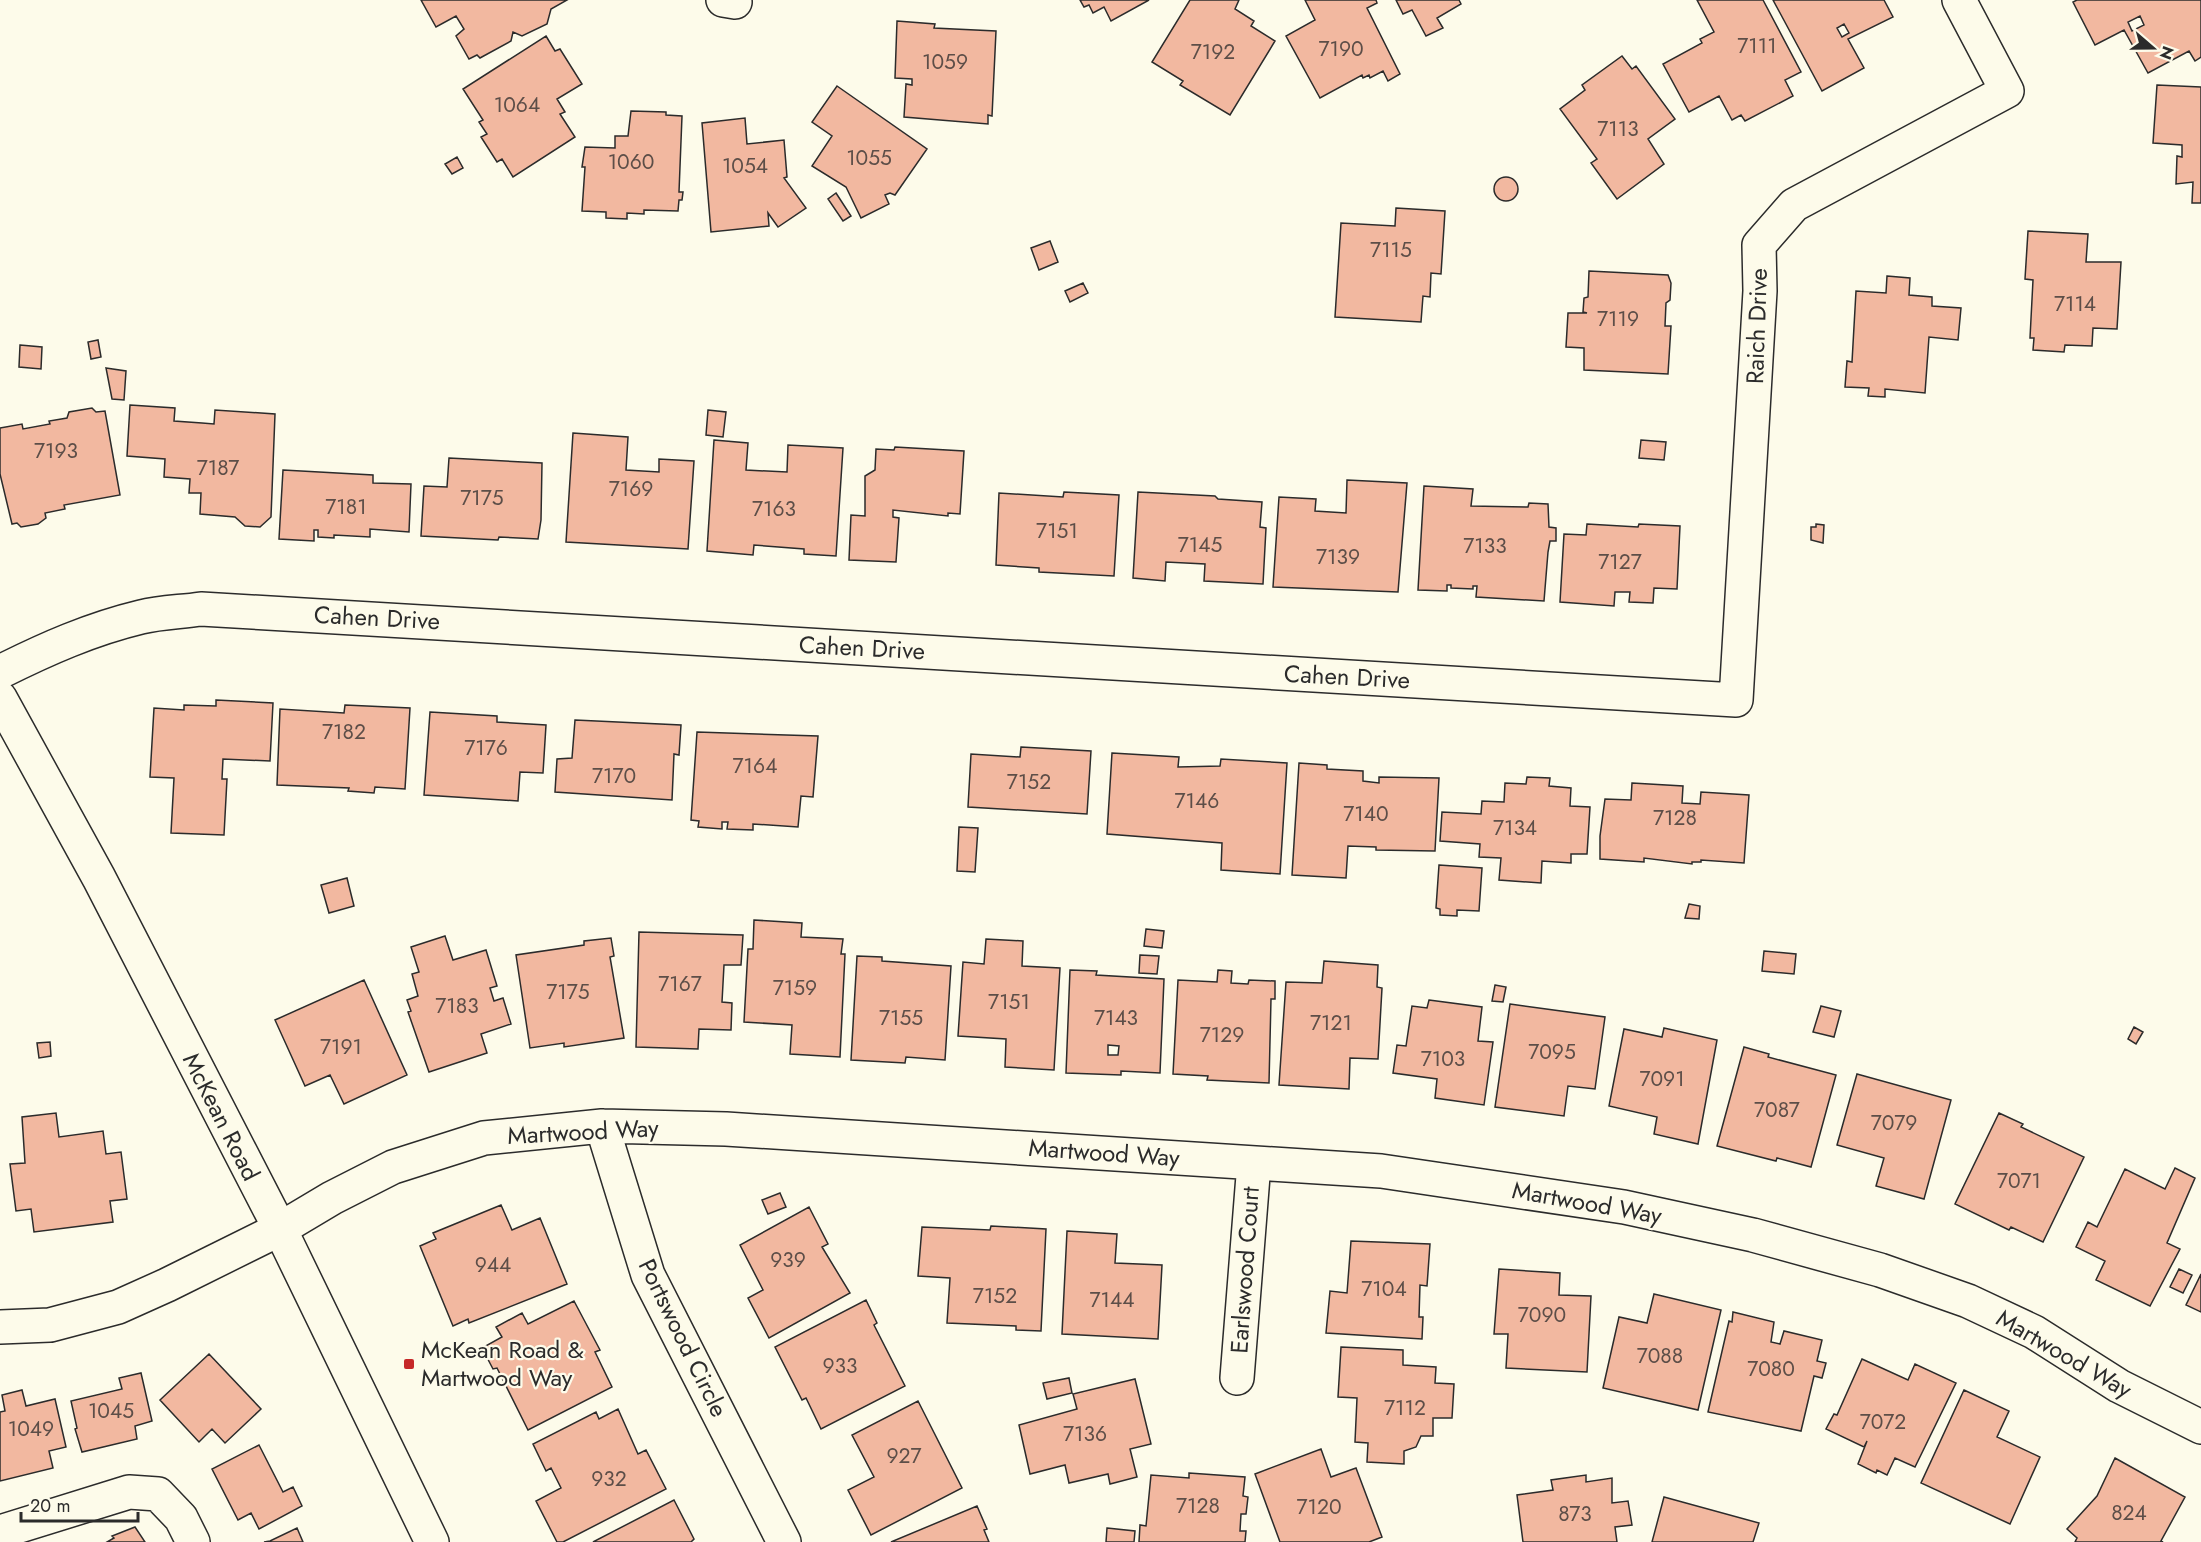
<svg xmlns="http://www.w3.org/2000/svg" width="2201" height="1542" font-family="Jost,sans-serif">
<rect width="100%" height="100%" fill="#fdfbea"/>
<path fill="#f2b8a0" stroke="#2b2b2b" stroke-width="1.5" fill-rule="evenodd" d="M421,0H567L551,9L547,24L522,36L513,32L511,41L480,58L477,55L469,59L456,36L464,29L456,16L436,27Z
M1080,0H1149L1111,21L1104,7L1093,13L1089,5L1084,7Z
M1190,0H1239L1235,9L1254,21L1251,26L1275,41L1230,115L1180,85L1183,81L1152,62Z
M1305,0H1376L1377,3L1367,8L1400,74L1388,81L1383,71L1370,78L1369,75L1363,78L1362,75L1320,98L1286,36L1315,20Z
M1396,0H1459L1461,4L1437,18L1443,28L1426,36L1412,10L1403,14Z
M1697,0H1763L1801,72L1785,80L1793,96L1745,121L1741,115L1732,120L1719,96L1689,112L1663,64L1702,43L1700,39L1714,32Z
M1773,0H1884L1893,17L1848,39L1864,68L1822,91ZM1844,24L1849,33L1842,37L1837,28Z
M2077,0H2201V57L2195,61L2189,51L2148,73L2124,30L2095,45L2073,2ZM2140,16L2144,25L2132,31L2128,22Z
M897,21L935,24L934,28L996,31L992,116L988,115V124L904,117L906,84L912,85V79L895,78Z
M546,36L555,51L560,49L582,84L557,99L565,112L560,114L575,137L513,177L502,159L497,162L481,137L487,134L479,122L483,120L463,89Z
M1622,56L1632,69L1636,66L1675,119L1648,139L1664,164L1617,199L1591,163L1597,159L1560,109L1585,90L1582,85Z
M2157,85L2201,87V203H2192L2193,182L2176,184L2177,156L2182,157V145L2153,143Z
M837,86L927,149L895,195L890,193L885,195L889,204L861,218L846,187L812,166L832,136L812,122Z
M631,111L666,112V115L682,116L679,192H683L682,200H679L678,211L644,210V214L627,213V219L606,218V212L582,211L585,167H582L585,147L615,148V136H628Z
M745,118L747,144L784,140L787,177L784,178L806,208L778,227L768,213L769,226L711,232L702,123Z
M457,157L463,168L452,174L445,164Z
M1494 189a12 12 0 1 1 24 0a12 12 0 1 1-24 0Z
M836,193L851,216L843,221L828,199Z
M1396,208L1445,211L1441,274L1431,273L1430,297L1423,296L1421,322L1335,317L1341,223L1395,226Z
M2028,231L2088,234L2086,262H2121L2117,329L2093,328L2092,346L2065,345L2064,352L2033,350L2034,338H2030L2033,280L2025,279Z
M1050,241L1058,262L1039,270L1031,248Z
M1589,271L1668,275L1671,283L1670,300L1666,303L1665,326H1671L1668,374L1584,370V348L1566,347L1568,313H1587L1583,312L1584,298L1588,297Z
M1887,276L1910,278L1909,295L1932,297V306L1961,308L1958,340L1929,337L1925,393L1885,389V397L1868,396L1869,388L1845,387L1847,361L1852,362L1856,291L1886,293Z
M1083,283L1088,293L1070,302L1065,291Z
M98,340L101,357L91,359L88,342Z
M20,345L42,347L41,369L19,367Z
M106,368L126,371L124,400L112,399Z
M130,405L175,408L174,421L202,423L214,424L215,410L275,414L271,517L260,527L245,526L235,517L200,514L201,493H189L190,479L164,477L165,459L127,456Z
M92,408L96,412L105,411L120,495L64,505L65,509L45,513L46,518L38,524L21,527L17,523L12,524L0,474V428L22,424L23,429L50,424L49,421L67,418L69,412Z
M708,410L726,412L723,437L706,435Z
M573,433L628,437L626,470L659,472V459L694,461L688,549L566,542Z
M714,440L748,443L746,470L787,472L788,445L843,448L836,556L804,554V549L754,545L753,555L707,551Z
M1641,440L1666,442L1664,460L1639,458Z
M895,447L964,451L960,514L948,513V516L893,510V517L899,518L896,562L849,560L851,515L865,516V476L875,470L876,449L894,450Z
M449,458L542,463L541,520L538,539L499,537L498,540L421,536L424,486L447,487Z
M283,470L373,475V483L411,484L409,532L370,529V537L334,535V538L318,537V530H314V541L279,539Z
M1347,480L1407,483L1398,592L1273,587L1279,497L1316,499L1315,511L1346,513Z
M1424,486L1473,489L1471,506L1528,507L1529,503L1548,504L1549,527L1556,528V541H1550L1548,552L1544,601L1476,597L1477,586H1473V589L1451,588V585H1447V591L1418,590Z
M1064,492L1119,495L1114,576L1039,572V568L996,565L999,493L1063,497Z
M1138,492L1215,496L1218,499L1262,502L1260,527L1266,528L1263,584L1204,581L1205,564L1166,562L1165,581L1133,578Z
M1587,524L1638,527L1639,524L1680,526L1677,589L1654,588L1653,603L1629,602L1630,592H1615L1614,606L1560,602L1564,534L1586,535Z
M1816,524L1824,525L1823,543L1811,540V527H1816Z
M216,700L273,703L270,761L223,759L222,779H227L224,835L171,833L174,778L150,777L154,708L184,710V705L216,706Z
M345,705L410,708L405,789L375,787L374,793L348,791L349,788L277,785L280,709L344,713Z
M430,712L497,716V722L546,725L543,773L520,772L518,801L424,795Z
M575,720L681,725L679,755L674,754L672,800L555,792L557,759L572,758Z
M697,732L818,736L813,797L801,796L798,827L753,824V830L727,829L728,822H722V829L698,827L699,821L691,820Z
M1021,747L1091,751L1087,814L968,807L971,754L1020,757Z
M1112,753L1179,757L1178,767L1220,766L1221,759L1287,763L1280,874L1221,870L1222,843L1107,834Z
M1299,763L1327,765V769L1363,771V781L1379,783V777L1439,778L1435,851L1376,850V847L1348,846L1346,878L1292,875Z
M1527,777L1550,778L1549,786L1571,788L1570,806L1590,807L1587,854H1571V863L1542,861L1541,883L1499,880L1501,858L1479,857L1480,844L1440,841L1442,812L1481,814L1482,801L1504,802L1505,783L1526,784Z
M1632,783L1683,786L1682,803L1700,804L1701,792L1749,795L1744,863L1701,860V862H1692V864L1644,858V862L1600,859V836L1605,799L1631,800Z
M959,827L978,828L975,872L957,871Z
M1439,865L1482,868L1479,911L1457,910V916L1440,915V909L1436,908Z
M347,878L354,906L329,913L321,885Z
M1689,904L1700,906L1699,919L1685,918Z
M754,920L802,923L801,937L843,939L841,954H845L840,1057L790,1054L792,1025L744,1022L748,949H753Z
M1146,929L1164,931L1162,948L1144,946Z
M639,932L743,935L741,965H724L722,1002L732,1003L731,1030L699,1029L698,1049L636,1047Z
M445,936L453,960L486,950L497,986L490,988L494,1001L503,998L511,1024L481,1034L487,1053L429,1072L408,1012L411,1011L407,1000L418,996L412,974L419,972L411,947Z
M611,938L614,956L610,957L624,1038L564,1047V1043L530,1048L516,955L584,945V941Z
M986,939L1023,941L1022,966L1060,968L1054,1070L1005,1067L1006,1039L958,1036L963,962L984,964Z
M1764,951L1796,954L1794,974L1762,971Z
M1140,955L1159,956L1157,974L1139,973Z
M857,956L882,957V961L951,966L945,1060L906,1057L905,1063L851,1060Z
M1324,961L1378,965L1377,987L1382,988L1378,1059L1350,1058L1349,1089L1279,1085L1286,982L1322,983Z
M1070,970L1097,971L1096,975L1164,979L1160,1073L1121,1071V1075L1066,1073ZM1108,1045L1119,1046L1118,1055H1108Z
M1218,970L1232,971L1231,983L1248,984L1249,980L1275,981V999H1271L1269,1083L1207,1080L1208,1076L1173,1074L1178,980L1217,982Z
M364,980L407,1075L344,1104L330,1075L305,1086L275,1020Z
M1495,985L1506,987L1503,1002L1492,1001Z
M1429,1000L1482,1007L1478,1041L1493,1042L1484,1105L1435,1098L1437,1079L1393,1073L1397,1045L1406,1046L1412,1006L1427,1008Z
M1510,1004L1605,1017L1595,1089L1568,1086L1564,1116L1495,1107Z
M1821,1006L1841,1011L1834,1037L1813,1032Z
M2134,1027L2143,1032L2136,1044L2128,1039Z
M1664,1028L1717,1040L1698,1144L1654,1134L1657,1117L1609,1106L1624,1029L1662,1037Z
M50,1042L51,1056L39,1058L37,1043Z
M1744,1047L1769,1054L1768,1057L1836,1075L1811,1167L1777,1158L1776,1161L1717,1146Z
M1857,1074L1951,1100L1924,1199L1876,1186L1884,1158L1837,1145Z
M56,1113L59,1137L103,1131L106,1154L121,1152L127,1199L110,1201L113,1222L34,1232L31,1209L16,1211L10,1164L25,1163L22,1117Z
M1999,1113L2023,1124L2021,1127L2084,1157L2043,1242L2011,1227L2009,1230L1955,1204Z
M2175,1168L2195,1178L2167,1243L2180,1249L2150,1306L2096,1280L2105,1261L2076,1247L2088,1222L2097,1227L2125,1169L2165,1189Z
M780,1193L786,1207L768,1214L762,1200Z
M501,1205L512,1230L540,1218L567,1284L469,1323L468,1319L453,1326L420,1246L436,1239L433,1233Z
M809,1207L828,1244L822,1247L850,1293L769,1338L748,1298L763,1290L740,1245Z
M991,1226L1046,1229L1041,1331L1016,1330V1326L947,1323L950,1278L918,1276L922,1227L990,1230Z
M1067,1231L1117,1234L1115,1263L1162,1265L1158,1339L1062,1334Z
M1351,1241L1430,1244L1427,1286L1420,1285L1419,1317H1423L1422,1339L1326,1333L1330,1291L1347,1293Z
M1499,1269L1560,1273L1559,1295L1591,1296L1587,1372L1506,1368L1508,1334H1494Z
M2179,1269L2192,1275L2183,1293L2170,1287Z
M2201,1274V1312L2186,1305Z
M1654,1294L1721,1310L1698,1410L1603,1388L1619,1317L1647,1323Z
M866,1300L877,1323L874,1325L905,1386L821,1429L806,1398L802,1400L775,1347Z
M574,1301L600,1350L595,1352L612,1387L528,1430L497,1368L493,1369L482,1348L502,1337L496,1327L522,1313L528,1324Z
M1733,1312L1774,1322L1771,1342L1780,1344L1784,1331L1822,1340L1817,1361L1826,1363L1822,1378L1814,1376L1801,1431L1708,1412L1729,1321L1732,1322Z
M1341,1347L1403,1350V1365L1436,1367L1435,1383L1454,1384L1452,1418H1433V1436H1421L1416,1447L1404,1451V1464L1367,1462L1368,1443L1355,1442L1357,1398L1338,1397Z
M209,1354L261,1409L225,1443L212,1429L199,1442L160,1400Z
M1862,1359L1908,1380L1915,1364L1956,1383L1915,1467L1895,1458L1887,1475L1877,1470L1876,1473L1858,1464L1867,1441L1864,1447L1826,1429L1834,1414L1837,1415Z
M141,1373L152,1421L135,1426L137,1439L82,1452L75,1429L77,1428L71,1401L122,1389L119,1378Z
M1069,1378L1072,1393L1047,1399L1043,1383Z
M1135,1379L1151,1444L1130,1449L1137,1477L1110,1484L1108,1474L1069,1483L1065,1465L1030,1474L1019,1425L1077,1409L1073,1394Z
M22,1390L26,1406L55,1399L66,1447L49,1451L53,1468L0,1481V1412L5,1411L2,1395Z
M1964,1390L2009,1411L1997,1437L2040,1457L2010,1524L1921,1483Z
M918,1401L962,1488L871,1535L848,1490L874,1477L852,1435Z
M618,1409L638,1454L646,1450L666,1489L563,1542H557L536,1501L561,1488L551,1468L546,1471L533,1444L596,1412L599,1419Z
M259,1445L283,1492L293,1487L302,1506L259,1529L251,1513L238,1520L212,1469Z
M1321,1449L1331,1477L1356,1468L1382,1537L1369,1542H1280L1255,1474Z
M2115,1458L2185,1497L2161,1541L2163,1542H2075L2077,1538L2067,1529L2097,1496Z
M1189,1473L1245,1477L1243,1496L1248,1497L1246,1514H1241L1240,1531H1246L1245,1542H1139L1140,1525L1146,1526L1151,1475L1189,1478Z
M1586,1475V1482L1612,1478V1503L1628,1501L1632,1525L1615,1527L1617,1542H1523L1517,1495L1553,1490L1551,1480Z
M1664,1497L1759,1523L1753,1542H1652Z
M674,1500L694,1539L691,1542H593Z
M977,1506L987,1529L984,1530L989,1542H891Z
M135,1527L145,1542H107L114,1538L112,1536Z
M297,1528L303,1542H264L270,1541Z
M1107,1528L1135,1531L1134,1542H1106Z"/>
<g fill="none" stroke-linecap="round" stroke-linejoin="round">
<defs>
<path id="minor" d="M723,0L735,2
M0,672C46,649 91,629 141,617C161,612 181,612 201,609L1736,700L1760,291L1759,245L1794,205L2007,91L1959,0
M602,1126L648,1275L784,1542
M0,1327L50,1325L118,1307L167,1285L280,1229L332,1198L393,1167L484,1138L602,1126L726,1129L1381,1171L1624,1207L1753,1235L1880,1270L1968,1301L2034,1332L2119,1386L2201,1427
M1237,1378L1254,1163
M0,1532L129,1492L158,1494L181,1518L193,1542"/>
<path id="tertiary" d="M0,698L99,878L280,1229L432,1542"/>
</defs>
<use href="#minor" stroke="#2b2b2b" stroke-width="36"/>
<use href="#tertiary" stroke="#2b2b2b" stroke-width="36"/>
<use href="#minor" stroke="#fdfbea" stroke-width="33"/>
<use href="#tertiary" stroke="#fdfbea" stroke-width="33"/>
</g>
<rect fill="#c62828" stroke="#fdfbea" stroke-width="2" x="403" y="1358" width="12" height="12" rx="3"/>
<g text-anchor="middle" stroke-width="4.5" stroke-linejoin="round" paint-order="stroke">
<g font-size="21" fill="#5d4e48">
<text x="1757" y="53">7111</text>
<text x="1341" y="56">7190</text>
<text x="1213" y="59">7192</text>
<text x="945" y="69">1059</text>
<text x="517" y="112">1064</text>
<text x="1618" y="136">7113</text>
<text x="869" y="165">1055</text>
<text x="631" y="169">1060</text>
<text x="745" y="173">1054</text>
<text x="1391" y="257">7115</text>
<text x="2075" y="311">7114</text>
<text x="1618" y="326">7119</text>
<text x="56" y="458">7193</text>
<text x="218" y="475">7187</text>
<text x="631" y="496">7169</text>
<text x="482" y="505">7175</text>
<text x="346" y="514">7181</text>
<text x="774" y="516">7163</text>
<text x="1057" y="538">7151</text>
<text x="1200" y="552">7145</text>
<text x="1485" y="553">7133</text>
<text x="1338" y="564">7139</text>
<text x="1620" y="569">7127</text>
<text x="344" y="739">7182</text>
<text x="486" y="755">7176</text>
<text x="755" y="773">7164</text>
<text x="614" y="783">7170</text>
<text x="1029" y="789">7152</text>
<text x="1197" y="808">7146</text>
<text x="1366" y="821">7140</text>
<text x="1675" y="825">7128</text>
<text x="1515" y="835">7134</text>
<text x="680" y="991">7167</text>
<text x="795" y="995">7159</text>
<text x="568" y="999">7175</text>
<text x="1009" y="1009">7151</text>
<text x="457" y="1013">7183</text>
<text x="901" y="1025">7155</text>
<text x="1116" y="1025">7143</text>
<text x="1331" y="1030">7121</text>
<text x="1222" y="1042">7129</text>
<text x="341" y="1054">7191</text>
<text x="1552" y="1059">7095</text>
<text x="1443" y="1066">7103</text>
<text x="1662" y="1086">7091</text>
<text x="1777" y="1117">7087</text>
<text x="1894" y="1130">7079</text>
<text x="2019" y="1188">7071</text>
<text x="788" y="1267">939</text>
<text x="493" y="1272">944</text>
<text x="1384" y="1296">7104</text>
<text x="995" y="1303">7152</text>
<text x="1112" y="1307">7144</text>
<text x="1542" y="1322">7090</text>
<text x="1660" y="1363">7088</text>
<text x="840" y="1373">933</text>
<text x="1771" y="1376">7080</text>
<text x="1405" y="1415">7112</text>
<text x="111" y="1418">1045</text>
<text x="1883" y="1429">7072</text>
<text x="31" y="1436">1049</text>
<text x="1085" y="1441">7136</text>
<text x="904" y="1463">927</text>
<text x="609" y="1486">932</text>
<text x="1198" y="1513">7128</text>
<text x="1319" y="1514">7120</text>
<text x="2129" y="1520">824</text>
<text x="1575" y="1521">873</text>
</g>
<g font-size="24" fill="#2b2b2b" stroke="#fdfbea">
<text transform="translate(1757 326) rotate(-88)" y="8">Raich Drive</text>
<text transform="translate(377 618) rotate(3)" y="8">Cahen Drive</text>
<text transform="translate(862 648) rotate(3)" y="8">Cahen Drive</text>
<text transform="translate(1347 677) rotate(3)" y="8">Cahen Drive</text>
<text transform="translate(221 1117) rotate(63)" y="8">McKean Road</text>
<text transform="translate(583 1132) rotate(-3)" y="8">Martwood Way</text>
<text transform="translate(1104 1153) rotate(4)" y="8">Martwood Way</text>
<text transform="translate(1587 1203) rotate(10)" y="8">Martwood Way</text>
<text transform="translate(1245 1270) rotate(-86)" y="8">Earlswood Court</text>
<text transform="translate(683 1338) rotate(64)" y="8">Portswood Circle</text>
<text transform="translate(2064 1354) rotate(30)" y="8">Martwood Way</text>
</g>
<g font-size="24" fill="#2b2b2b" stroke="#fdfbea" text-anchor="start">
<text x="421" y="1358">McKean Road &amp;<tspan x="421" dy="28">Martwood Way</tspan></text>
</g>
</g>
<g transform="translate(2153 48) rotate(110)" stroke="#fdfbea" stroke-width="4.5" paint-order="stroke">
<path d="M0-4.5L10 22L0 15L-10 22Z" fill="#2b2b2b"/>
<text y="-9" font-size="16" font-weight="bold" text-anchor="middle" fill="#2b2b2b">N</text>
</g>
<path d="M21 1512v9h117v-9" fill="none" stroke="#2b2b2b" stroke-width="3"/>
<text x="30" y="1512" font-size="18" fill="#2b2b2b" stroke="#fdfbea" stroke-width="4.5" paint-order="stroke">20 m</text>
</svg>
